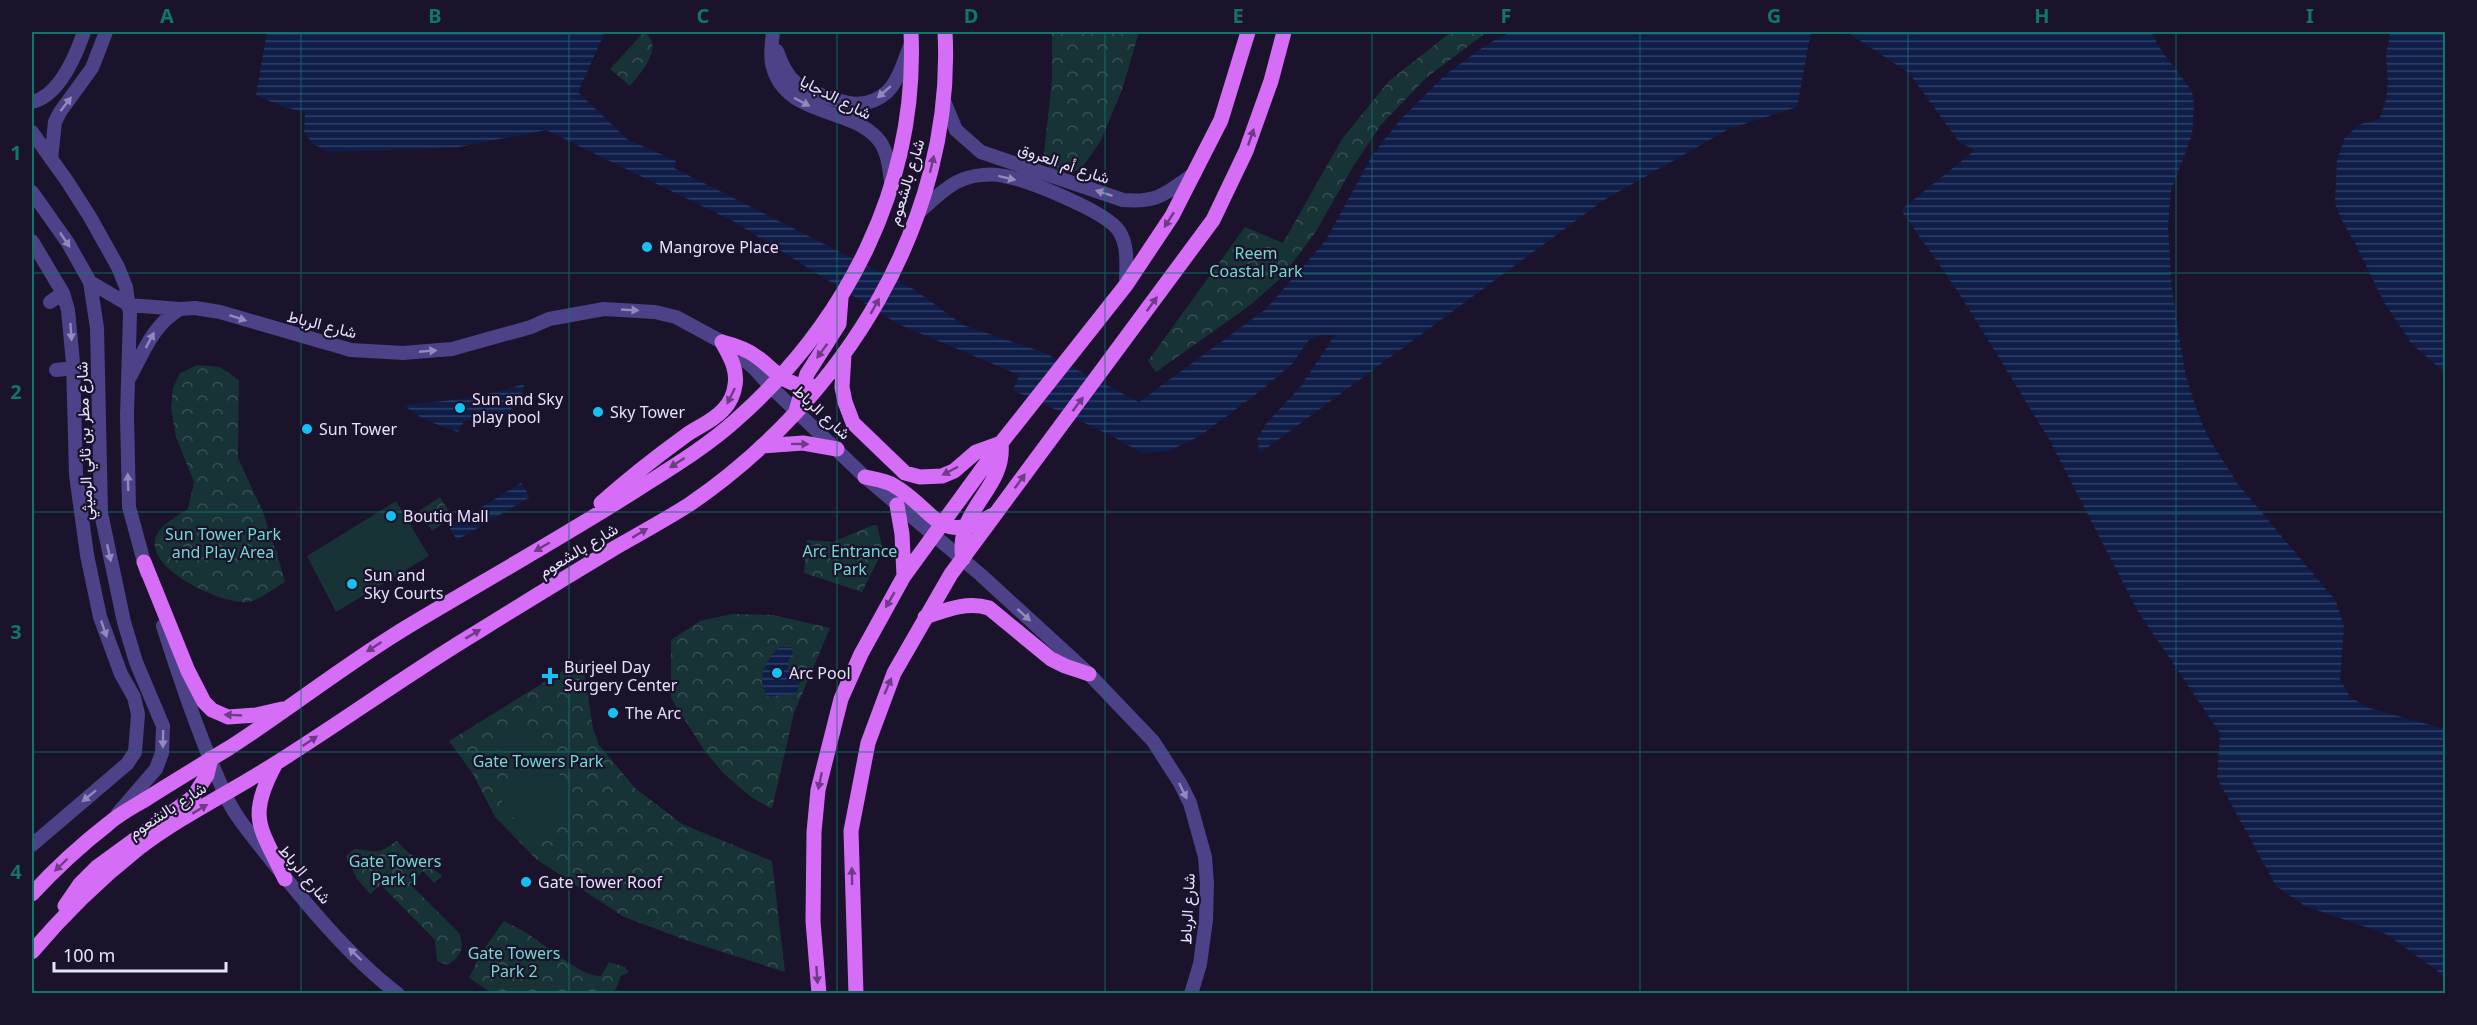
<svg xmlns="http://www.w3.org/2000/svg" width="2477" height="1025" font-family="'Noto Sans',Vazirmatn,sans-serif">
<defs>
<pattern id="forest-crowns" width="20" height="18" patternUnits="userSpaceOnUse" patternTransform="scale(1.5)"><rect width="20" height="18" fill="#173335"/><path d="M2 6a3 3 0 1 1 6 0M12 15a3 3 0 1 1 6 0" fill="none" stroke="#395053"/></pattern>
<pattern id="water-rules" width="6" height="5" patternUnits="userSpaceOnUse" patternTransform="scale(1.5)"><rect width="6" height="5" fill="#0f1d49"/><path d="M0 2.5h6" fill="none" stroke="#323e64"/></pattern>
</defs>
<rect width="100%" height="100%" fill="#1b132c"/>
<path fill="url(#forest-crowns)" d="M644,32C665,46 641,73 630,86L610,69Z
M1052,32H1139L1122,90L1100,142L1081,169L1070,173L1049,169L1044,153L1052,80Z
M1451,32H1487L1426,78L1380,126L1351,170L1315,233L1281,278L1249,306L1156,372L1148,361L1245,227L1283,243L1342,139L1389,81Z
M197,365L220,367L239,380L238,458L263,512L275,549L278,552L277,554L285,582C274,588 260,600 248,602C223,605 150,571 155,541C158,525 176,517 188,509L194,482L176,437L171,408L173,388L180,373Z
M440,497L452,517L432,531L419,511Z
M873,525H877L883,550L862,592L804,573L807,540L833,542Z
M732,614L773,615L830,628L794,713L772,809L751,797L723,773L704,750L688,725L671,698V640L700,621Z
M582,659L593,728L599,745L635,788L682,824L772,861L785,972L691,942L624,917L536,859L495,817L473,774L449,741Z
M397,841C412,859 425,861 442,876L434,883L423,871L410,884L459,933C465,949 461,955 448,965L437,961L435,940L381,885L370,894L357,879L346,856L354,849C378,850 374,857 397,841Z
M504,921C511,925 518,928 525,932C543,943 581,977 601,976L609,962L625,967L629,972L621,976L614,993H492L469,978L481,953Z"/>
<path fill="#173335" d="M396,501L429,556L336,612L307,556Z
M522,721L580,804L553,822L556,827L530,843L498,795L518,782L515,774L492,742Z"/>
<path fill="url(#water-rules)" d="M267,32H605L578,92L627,139L676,161L674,168L915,290L963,325L1045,353L1139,402L1266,309L1326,240L1373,154L1401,119L1445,75L1489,43L1511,32H1811L1797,107L1729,129L1604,200L1260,453L1257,439L1265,425L1300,387L1335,335H1321L1309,340L1293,363L1263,389L1200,436L1169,451L1142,453L1108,434L1013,390L1019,375L898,324L733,221L546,130L454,148L329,152L313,144L304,132L305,113L281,106L256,95Z
M1847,32H2151L2161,50L2192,91L2194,105L2192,135L2171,191L2168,227L2172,289L2180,343L2186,376L2196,408L2207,435L2237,483L2336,601L2344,627L2340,680L2351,698L2369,708L2445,729V980L2439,972L2386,934L2305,906L2276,886L2217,778L2220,733L2137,610L2049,439L1957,290L1901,210L1975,150L1959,142L1909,73Z
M2390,32H2445V373L2411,343L2385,304L2356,245L2341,219L2335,203L2337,160L2345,137L2361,124L2379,119C2390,97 2388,79 2386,56C2386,48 2390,40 2390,32Z
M524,384C524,399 508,413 498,422L481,418L464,421L458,432L425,420L403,405C444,402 485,397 524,384Z
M521,483L530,497L457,540L449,527Z
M780,647H791L793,654L788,661V670L800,682L796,694C787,696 779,694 769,697C754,683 766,658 780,647Z"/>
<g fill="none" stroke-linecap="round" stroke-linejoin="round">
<path stroke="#4d4188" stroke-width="14" d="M773,32C772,42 770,53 772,64C784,117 848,106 877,138C888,150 889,167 891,182
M777,51C781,63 786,75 796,83C803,89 812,92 821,95C844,103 866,111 887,92C899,80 904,61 910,46
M944,101L956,130L981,152L1123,200C1159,203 1166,193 1195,173
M32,102C59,96 76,55 84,32
M32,132L67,181L90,217L118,267L126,287L130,314L127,415L129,507L147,573
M51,159L55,122L60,112L92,68L106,32
M32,192L68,243L90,282L97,328L101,513L124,622L136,662L163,726L162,753L156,769L118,813
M919,212C931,202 944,188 959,181C971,175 991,173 1004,176C1028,180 1107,212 1119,231C1129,246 1126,268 1126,285
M32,241L63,293L68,310L73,363L76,475L87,555L100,617L121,674L134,697L138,714L135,752L127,764L32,845
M90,282L129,305L180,309L195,308L220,312L351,350L403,353L452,349L531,327L549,319L604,309L655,312L676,317L722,342L754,368L771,387L865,477L981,575L1089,674L1153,741L1180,783L1190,803L1205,857L1207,884L1206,920L1200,964L1191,994
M50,302L63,293
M56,370L73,368
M130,377C144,351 153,325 180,309
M163,626C181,682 200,739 225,794C234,815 249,832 263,850C302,899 348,956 398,994"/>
<path stroke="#d56df7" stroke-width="15" d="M722,342C734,345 747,349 757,357C775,370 786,388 811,385
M844,355L842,387L845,402L853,423L905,473L920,477L942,476L954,471L976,452L1001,443
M796,411L807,374L839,324L841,298
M762,446L803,443L837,449
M865,477C874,479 885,480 893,485C934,508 938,548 993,515
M601,503C628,479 656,457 685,436C697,427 712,422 723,410C729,404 734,394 735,385C738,369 729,355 722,342
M897,505L902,534L904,576
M963,559C954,509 1006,490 1001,443
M144,562L188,671L204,702L212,710L228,717L256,715L282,709
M925,617C946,610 967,601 989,608L1051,659L1065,666L1089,674
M275,765C246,819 261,828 285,879
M32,894C55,869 81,845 108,824C119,814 133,807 146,799C173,782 201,765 229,748C291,708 348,662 412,624C486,580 562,537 635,491C669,469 705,448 736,420C848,321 918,183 911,32
M65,906L80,884L97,867L193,797L207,775L211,758
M32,952C64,914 100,879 139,848C181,816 229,793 273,765C342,722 409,673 479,631C524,603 568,576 613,549C639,534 665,520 690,504C843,399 955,221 945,32
M819,994L813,921L814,832L818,790L841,699L861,654L904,576L1001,443L1126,285L1172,216L1221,120L1248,32
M856,994L851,831L868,743L894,673L951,574L1213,220L1246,151L1271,81L1284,32"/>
</g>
<defs><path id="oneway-solid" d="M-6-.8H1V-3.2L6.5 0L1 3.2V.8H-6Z" transform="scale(1.5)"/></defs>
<g fill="#9289bd">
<use href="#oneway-solid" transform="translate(884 92) rotate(139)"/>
<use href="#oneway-solid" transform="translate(802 102) rotate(28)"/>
<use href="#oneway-solid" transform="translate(66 104) rotate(-52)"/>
<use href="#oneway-solid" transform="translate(1007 178) rotate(14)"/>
<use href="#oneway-solid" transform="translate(1104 193) rotate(-162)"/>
<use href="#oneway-solid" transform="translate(65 240) rotate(56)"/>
<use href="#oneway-solid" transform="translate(630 310) rotate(3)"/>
<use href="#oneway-solid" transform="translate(238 318) rotate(18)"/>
<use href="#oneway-solid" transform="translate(71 332) rotate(86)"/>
<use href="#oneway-solid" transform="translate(150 340) rotate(-62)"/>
<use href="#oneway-solid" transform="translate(428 351) rotate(-5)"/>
<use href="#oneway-solid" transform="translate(128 482) rotate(-92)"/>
<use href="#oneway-solid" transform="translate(109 553) rotate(78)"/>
<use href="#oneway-solid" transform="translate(1024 615) rotate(42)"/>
<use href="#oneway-solid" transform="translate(104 629) rotate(71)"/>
<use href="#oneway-solid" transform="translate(163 739) rotate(91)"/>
<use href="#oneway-solid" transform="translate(1183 791) rotate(64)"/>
<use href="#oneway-solid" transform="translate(89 796) rotate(141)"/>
<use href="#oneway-solid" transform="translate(355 954) rotate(-136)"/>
</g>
<g fill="#6f3b87">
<use href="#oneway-solid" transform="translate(1251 137) rotate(-71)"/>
<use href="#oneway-solid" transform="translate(932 164) rotate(-77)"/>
<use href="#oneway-solid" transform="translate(1169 220) rotate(123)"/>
<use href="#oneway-solid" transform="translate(1152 304) rotate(-54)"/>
<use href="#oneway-solid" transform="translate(875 306) rotate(-61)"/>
<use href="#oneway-solid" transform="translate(822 351) rotate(126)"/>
<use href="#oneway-solid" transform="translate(731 396) rotate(116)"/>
<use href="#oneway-solid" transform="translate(1078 404) rotate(-53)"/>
<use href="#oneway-solid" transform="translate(800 444) rotate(1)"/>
<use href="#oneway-solid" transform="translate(677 463) rotate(147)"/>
<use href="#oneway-solid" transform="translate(950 471) rotate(152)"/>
<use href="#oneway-solid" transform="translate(1020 481) rotate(-54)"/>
<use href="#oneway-solid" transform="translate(640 533) rotate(-31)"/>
<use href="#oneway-solid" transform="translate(542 547) rotate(150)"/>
<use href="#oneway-solid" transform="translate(890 600) rotate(120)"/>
<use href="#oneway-solid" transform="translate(473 634) rotate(-31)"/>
<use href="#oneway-solid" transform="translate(374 647) rotate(147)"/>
<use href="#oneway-solid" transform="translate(888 686) rotate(-67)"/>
<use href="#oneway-solid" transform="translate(233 715) rotate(-177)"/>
<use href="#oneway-solid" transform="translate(310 741) rotate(-34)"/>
<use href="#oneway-solid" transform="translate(820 781) rotate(102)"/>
<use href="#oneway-solid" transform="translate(200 809) rotate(-31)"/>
<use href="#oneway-solid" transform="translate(61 865) rotate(136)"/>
<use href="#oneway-solid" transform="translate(852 876) rotate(-91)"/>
<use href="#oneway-solid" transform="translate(817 975) rotate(86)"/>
</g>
<path fill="none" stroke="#0f766e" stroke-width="1.5" stroke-opacity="0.55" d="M301,32V994M569,32V994M837,32V994M1105,32V994M1372,32V994M1640,32V994M1908,32V994M2176,32V994M32,273H2446M32,512H2446M32,752H2446"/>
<g fill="#17c0f2" stroke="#1b132c" stroke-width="2">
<circle cx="647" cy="247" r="6"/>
<circle cx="460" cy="408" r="6"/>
<circle cx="598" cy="412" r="6"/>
<circle cx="307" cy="429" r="6"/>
<circle cx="391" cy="516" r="6"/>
<circle cx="352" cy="584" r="6"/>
<circle cx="777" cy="673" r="6"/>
<path d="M547 667h6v6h6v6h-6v6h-6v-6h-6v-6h6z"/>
<circle cx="613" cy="713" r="6"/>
<circle cx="526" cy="882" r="6"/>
</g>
<g text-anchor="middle" stroke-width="4.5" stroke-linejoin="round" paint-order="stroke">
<g font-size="16" fill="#e7e0fd" stroke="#1b132c">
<text transform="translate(836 97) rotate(27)" y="6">شارع الدجايا</text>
<text transform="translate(1064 163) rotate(19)" y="6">شارع أم العروق</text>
<text transform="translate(906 182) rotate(-73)" y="6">شارع بالشعوم</text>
<text transform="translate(322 324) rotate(14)" y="6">شارع الرباط</text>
<text transform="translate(822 412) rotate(43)" y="6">شارع الرباط</text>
<text transform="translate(84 441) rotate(-92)" y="6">شارع مطر بن ثاني الرميثي</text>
<text transform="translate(578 550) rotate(-31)" y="6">شارع بالشعوم</text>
<text transform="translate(167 810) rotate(-33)" y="6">شارع بالشعوم</text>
<text transform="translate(305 874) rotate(50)" y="6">شارع الرباط</text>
<text transform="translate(1187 909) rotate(-87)" y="6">شارع الرباط</text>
</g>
<g font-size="16" fill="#e7e0fd" stroke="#1b132c" text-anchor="start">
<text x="659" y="253">Mangrove Place</text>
<text x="472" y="405">Sun and Sky<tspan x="472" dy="18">play pool</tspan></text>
<text x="610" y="418">Sky Tower</text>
<text x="319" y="435">Sun Tower</text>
<text x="403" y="522">Boutiq Mall</text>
<text x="364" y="581">Sun and<tspan x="364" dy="18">Sky Courts</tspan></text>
<text x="564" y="673">Burjeel Day<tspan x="564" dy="18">Surgery Center</tspan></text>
<text x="789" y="679">Arc Pool</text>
<text x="625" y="719">The Arc</text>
<text x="538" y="888">Gate Tower Roof</text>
</g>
<g font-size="16" fill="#6edbce" stroke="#1b132c">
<text x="1256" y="259">Reem<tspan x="1256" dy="18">Coastal Park</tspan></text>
<text x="223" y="540">Sun Tower Park<tspan x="223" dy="18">and Play Area</tspan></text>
<text x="850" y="557">Arc Entrance<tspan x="850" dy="18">Park</tspan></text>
<text x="538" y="767">Gate Towers Park</text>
<text x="395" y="867">Gate Towers<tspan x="395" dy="18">Park 1</tspan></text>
<text x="514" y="959">Gate Towers<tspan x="514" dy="18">Park 2</tspan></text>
</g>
</g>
<rect width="2477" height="1025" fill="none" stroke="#1b132c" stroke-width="66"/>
<path d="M54 962v9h172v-9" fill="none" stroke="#e7e0fd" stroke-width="3"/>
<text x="63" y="962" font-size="18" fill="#e7e0fd" stroke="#1b132c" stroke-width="4.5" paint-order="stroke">100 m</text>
<rect x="33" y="33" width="2411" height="959" fill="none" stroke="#0f766e" stroke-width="2"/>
<g font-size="20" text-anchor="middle" font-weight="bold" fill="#0f766e">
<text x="167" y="23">A</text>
<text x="435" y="23">B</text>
<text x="703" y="23">C</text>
<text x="971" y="23">D</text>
<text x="1238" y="23">E</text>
<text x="1506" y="23">F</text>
<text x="1774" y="23">G</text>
<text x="2042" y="23">H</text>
<text x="2310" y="23">I</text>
<text x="16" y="160">1</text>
<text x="16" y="399">2</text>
<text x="16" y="639">3</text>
<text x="16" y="879">4</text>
</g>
</svg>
